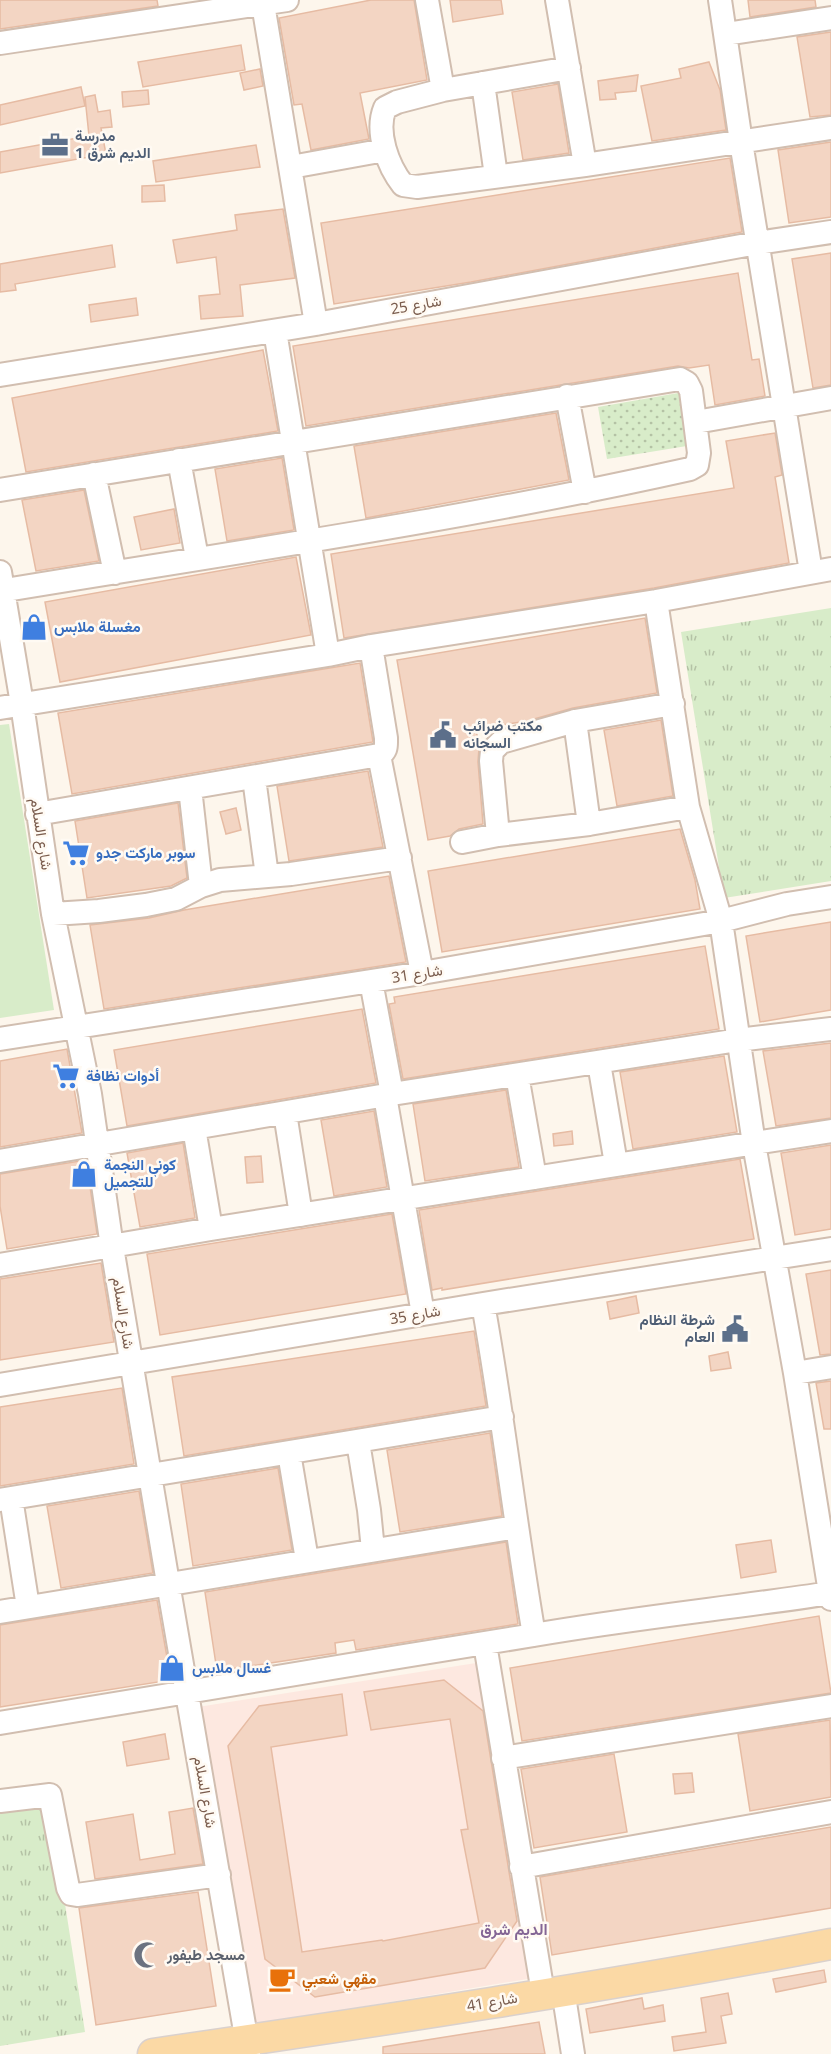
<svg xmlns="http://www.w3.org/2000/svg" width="831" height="2054" font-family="'Noto Sans',Vazirmatn,sans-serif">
<defs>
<pattern id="grass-dots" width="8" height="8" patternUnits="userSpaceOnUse" patternTransform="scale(1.5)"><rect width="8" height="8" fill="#d8ecc9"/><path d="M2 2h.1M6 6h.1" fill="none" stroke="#b4c2a5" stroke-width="1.8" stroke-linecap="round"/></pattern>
<pattern id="park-tufts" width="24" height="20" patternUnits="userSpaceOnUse" patternTransform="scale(1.5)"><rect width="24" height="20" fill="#d8ecc9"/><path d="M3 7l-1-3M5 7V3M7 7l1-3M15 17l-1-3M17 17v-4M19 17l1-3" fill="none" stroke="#b4c2a5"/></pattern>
</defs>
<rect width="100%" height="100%" fill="#fdf6ec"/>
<path fill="#fde8e0" d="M476,1663L533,1978L248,2026L198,1707Z"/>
<path fill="url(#grass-dots)" d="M684,392L693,445L607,459L598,407Z"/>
<path fill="url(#park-tufts)" d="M831,608V881L724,898L681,632Z
M48,1795L85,2032L0,2046V1803Z"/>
<path fill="#d8ecc9" d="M9,724L54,1010L0,1018V725Z"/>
<path fill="#f3d5c3" stroke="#e6bba3" stroke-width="1.5" d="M0,0H157L158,6L0,29Z
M371,0H414L427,80L360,93L369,139L311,150L302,104L294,105L279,18Z
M450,0H501L503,14L453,22Z
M748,0H815L816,7L750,17Z
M831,32V115L810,117L797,37Z
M241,45L245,70L143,87L138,62Z
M709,62L720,90L726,130L652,141L641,86L681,78L679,69Z
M260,69L263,86L244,90L240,73Z
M638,75L636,91L615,93L616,99L600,100L598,81Z
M558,84L569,153L523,160L512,92Z
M81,87L85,106L0,125V105Z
M148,90L149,104L123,107L122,92Z
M95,95L98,112L110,110L112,127L101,128L106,154L0,173V152L89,136L85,97Z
M831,142V217L789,223L778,150Z
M256,145L260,167L156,182L153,161Z
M730,158L742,232L471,282L334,304L321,223Z
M164,185L165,201L142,202V186Z
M283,209L295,278L240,285L243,316L201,319L199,296L220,294L216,257L177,263L173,240L237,230L235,215Z
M112,245L115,267L15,284L16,290L0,292V264Z
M831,253V385L813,388L792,259Z
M738,273L752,360L759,359L765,396L715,405L709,365L689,368L678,366L306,426L293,346Z
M136,298L138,315L91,322L89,305Z
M263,350L278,431L26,472L12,398Z
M556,413L569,480L366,518L354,446Z
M775,433L782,475L775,477L789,563L654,588L344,638L331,554L734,488L726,441Z
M282,458L294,530L227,541L215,469Z
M84,490L99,561L36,571L22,500Z
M174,509L180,543L141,550L134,517Z
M296,557L311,635L60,682L45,602Z
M645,618L657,693L573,708L527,721L476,729L479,748L478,762L483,824L459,829L450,836L428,840L397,660Z
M360,663L373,742L72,794L58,713Z
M661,720L673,796L617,806L604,730Z
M368,771L383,847L289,861L277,786Z
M178,803L187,878L171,886L87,898L75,821Z
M236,808L241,830L226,834L220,812Z
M680,829L695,880L700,909L442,952L428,871Z
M389,876L406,962L104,1009L90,925L149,918L184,910Z
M831,922V1010L760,1022L746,936Z
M705,946L719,1029L403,1079L389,1004L395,1003L394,997Z
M362,1009L376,1083L127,1126L114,1050Z
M831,1043V1118L776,1126L763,1051Z
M67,1049L82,1133L0,1147V1061Z
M724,1056L737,1132L633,1149L620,1072Z
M506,1090L519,1167L425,1181L413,1104Z
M374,1111L387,1187L334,1196L321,1120Z
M572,1131L573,1144L554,1146L553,1134Z
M183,1143L195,1218L140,1227L127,1153Z
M831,1145V1229L795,1235L781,1153Z
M261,1156L263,1182L247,1183L245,1157Z
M740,1159L754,1239L442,1290V1288L432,1290L419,1210Z
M86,1160L97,1234L7,1249L0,1206V1174Z
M392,1214L406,1294L160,1335L147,1254Z
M101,1263L114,1342L0,1360V1279Z
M831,1270V1354L820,1355L806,1274Z
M636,1296L639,1313L610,1319L607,1302Z
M474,1331L486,1406L184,1456L172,1377Z
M728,1352L731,1368L711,1371L709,1356Z
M831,1381V1429H824L816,1383Z
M122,1388L134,1464L0,1486V1407Z
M490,1433L502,1516L400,1532L387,1450Z
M278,1468L292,1550L193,1566L181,1484Z
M139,1491L153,1573L61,1588L47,1506Z
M771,1540L776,1572L741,1578L736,1545Z
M506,1542L518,1624L356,1650L354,1640L335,1643L336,1653L217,1671L205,1592Z
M157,1600L171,1680L0,1707V1625Z
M819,1616L831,1693L522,1741L510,1668Z
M444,1680L483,1711L517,1921L485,1968L315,1997L265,1959L228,1746L259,1706L342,1694L347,1735L271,1747L302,1952L382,1940L383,1941L479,1923L461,1830L468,1829L450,1719L371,1730L364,1692Z
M830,1720L831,1797L750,1811L738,1734Z
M165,1734L169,1759L127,1766L123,1742Z
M614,1754L627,1832L534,1848L521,1769Z
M692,1773L694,1792L675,1794L673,1774Z
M193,1808L203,1864L95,1879L86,1822L133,1814L140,1860L175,1854L169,1812Z
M831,1827V1908L552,1955L540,1877Z
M198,1892L216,2006L96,2025L79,1908Z
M824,1970L826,1982L776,1992L773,1979Z
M728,1993L732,2014L721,2016L726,2043L674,2051L672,2037L706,2032L701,1998Z
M642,1998L644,2009L663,2005L665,2021L590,2033L586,2009Z
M539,2022L545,2054H383V2047Z"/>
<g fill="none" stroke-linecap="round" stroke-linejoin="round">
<defs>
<path id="minor" d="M427,0L443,90
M557,0L585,165
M720,0L741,142L811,572
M263,4L316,324
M726,34L831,18
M0,43L287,0
M569,68L443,90L397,102L385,108C375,132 388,166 403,185L417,187L585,165L831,128
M483,83L496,176
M291,167L385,150
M275,331L328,655
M0,375L316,324L757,243L831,232
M567,396L585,492
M696,422L831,398
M179,460L197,558
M94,474L115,573
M0,490L680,379L687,383L691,391L699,453L697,465L690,469C462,520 230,553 0,591
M0,572L22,704L53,914L90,1094L112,1247L168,1583L249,2054
M656,601L688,807L721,921L754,1144L795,1373L831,1599
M0,708L328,655L371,646L656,601L831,569
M575,721L589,824
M379,755L422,973
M254,778L267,876
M190,788L201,886
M37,814L379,755C387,751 386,746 386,738L371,646
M498,835L491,761L492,751L501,742L575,721L673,704
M462,842L498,835L589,824L688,807
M53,914L99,911L146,905L176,899L201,886L220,880L291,874L400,858
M371,981L392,1094
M0,1039L422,973L721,921L787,904L831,897
M599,1063L616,1164
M517,1075L535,1178
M385,1096L423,1314
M285,1113L301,1215
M194,1128L211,1229
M0,1161L392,1094L738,1040L831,1029
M0,1265L211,1229L831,1131
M483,1304C503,1414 515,1525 534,1635
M795,1373L831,1367
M0,1385L483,1304L831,1249
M358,1442L369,1510L373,1550
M289,1453L307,1560
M11,1498L28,1607
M0,1500L502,1417
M0,1612L516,1527
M485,1644L543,1993
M0,1723C178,1692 356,1664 534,1635C632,1618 732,1608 831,1593
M503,1758L831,1706
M0,1801L50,1795L68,1888L71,1894L77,1895L219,1875
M521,1867L831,1812
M563,1990L573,2054"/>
<path id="major" d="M153,2054C379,2021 606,1987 831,1944"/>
</defs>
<use href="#minor" stroke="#d1beb0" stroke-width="26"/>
<use href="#major" stroke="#dad1cd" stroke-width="33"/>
<use href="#minor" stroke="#fff" stroke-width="22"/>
<use href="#major" stroke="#fbd9a5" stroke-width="30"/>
</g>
<defs>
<symbol id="office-bare" viewBox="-9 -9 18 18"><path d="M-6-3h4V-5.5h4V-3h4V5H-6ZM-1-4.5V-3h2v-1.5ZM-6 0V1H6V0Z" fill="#5c6f8a" stroke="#fffaf3" stroke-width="2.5" paint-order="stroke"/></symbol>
<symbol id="shop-bare" viewBox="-9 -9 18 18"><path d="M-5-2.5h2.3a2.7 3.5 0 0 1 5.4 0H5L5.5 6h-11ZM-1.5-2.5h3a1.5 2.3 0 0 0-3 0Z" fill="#3f7fe0" stroke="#fffaf3" stroke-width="2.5" paint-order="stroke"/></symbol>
<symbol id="civic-bare" viewBox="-9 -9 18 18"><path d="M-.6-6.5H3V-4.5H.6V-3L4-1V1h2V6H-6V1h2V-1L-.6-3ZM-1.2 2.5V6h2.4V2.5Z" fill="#5c6f8a" stroke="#fffaf3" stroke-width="2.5" paint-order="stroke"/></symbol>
<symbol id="supermarket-bare" viewBox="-9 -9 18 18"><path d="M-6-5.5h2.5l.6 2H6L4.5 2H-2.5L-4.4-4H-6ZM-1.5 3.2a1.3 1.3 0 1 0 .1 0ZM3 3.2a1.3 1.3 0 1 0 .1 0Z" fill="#3f7fe0" stroke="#fffaf3" stroke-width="2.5" paint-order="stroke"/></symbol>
<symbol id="mosque-bare" viewBox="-9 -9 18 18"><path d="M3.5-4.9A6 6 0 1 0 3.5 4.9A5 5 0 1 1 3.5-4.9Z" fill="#6b7280" stroke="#fffaf3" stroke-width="2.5" paint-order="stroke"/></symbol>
<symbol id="cafe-bare" viewBox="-9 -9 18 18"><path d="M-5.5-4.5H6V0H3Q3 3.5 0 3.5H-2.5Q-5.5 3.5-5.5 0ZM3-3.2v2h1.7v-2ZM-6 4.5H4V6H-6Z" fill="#e8710a" stroke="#fffaf3" stroke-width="2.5" paint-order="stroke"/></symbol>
</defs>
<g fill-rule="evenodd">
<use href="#office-bare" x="36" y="126" width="38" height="38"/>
<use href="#shop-bare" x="15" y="608" width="38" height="38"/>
<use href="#civic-bare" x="424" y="716" width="38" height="38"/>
<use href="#supermarket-bare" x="57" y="834" width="38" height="38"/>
<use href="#supermarket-bare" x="47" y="1057" width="38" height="38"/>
<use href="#shop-bare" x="65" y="1155" width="38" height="38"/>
<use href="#civic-bare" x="716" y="1310" width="38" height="38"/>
<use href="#shop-bare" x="153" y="1649" width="38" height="38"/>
<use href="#mosque-bare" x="128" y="1936" width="38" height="38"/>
<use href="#cafe-bare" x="263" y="1960" width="38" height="38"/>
</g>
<g text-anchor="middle" stroke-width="5" stroke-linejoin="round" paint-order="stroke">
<g font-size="15" font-weight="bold" fill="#4e5e75" stroke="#fffaf3" text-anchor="start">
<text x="75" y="141">مدرسة<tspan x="75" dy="17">الديم شرق 1</tspan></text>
<text x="463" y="731">مكتب ضرائب<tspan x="463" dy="17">السجانه</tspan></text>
<text x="715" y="1325" text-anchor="end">شرطة النظام<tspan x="715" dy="17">العام</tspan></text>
</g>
<g font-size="15" fill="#7a5c4d" stroke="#fffaf3">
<text transform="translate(416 305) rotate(-10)" y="5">شارع 25</text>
<text transform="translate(41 834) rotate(81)" y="5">شارع السلام</text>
<text transform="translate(417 974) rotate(-9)" y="5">شارع 31</text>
<text transform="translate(123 1313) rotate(81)" y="5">شارع السلام</text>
<text transform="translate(415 1315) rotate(-10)" y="5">شارع 35</text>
<text transform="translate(205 1792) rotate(80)" y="5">شارع السلام</text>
<text transform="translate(492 2002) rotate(-10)" y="5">شارع 41</text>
</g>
<g font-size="15" font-weight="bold" fill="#366cbe" stroke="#fffaf3" text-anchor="start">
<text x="54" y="632">مغسلة ملابس</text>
<text x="96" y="858">سوبر ماركت جدو</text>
<text x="86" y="1081">أدوات نظافة</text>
<text x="104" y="1170">كوني النجمة<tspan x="104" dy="17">للتجميل</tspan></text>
<text x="192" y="1673">غسال ملابس</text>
</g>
<g font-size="15" font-weight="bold" fill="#5b616d" stroke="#fffaf3" text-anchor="start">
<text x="167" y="1960">مسجد طيفور</text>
</g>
<g font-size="15" font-weight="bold" fill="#c56008" stroke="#fffaf3" text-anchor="start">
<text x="302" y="1984">مقهي شعبي</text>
</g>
<g font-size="16" font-weight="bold" fill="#846695" stroke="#fffaf3">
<text x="514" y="1935">الديم شرق</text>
</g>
</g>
</svg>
